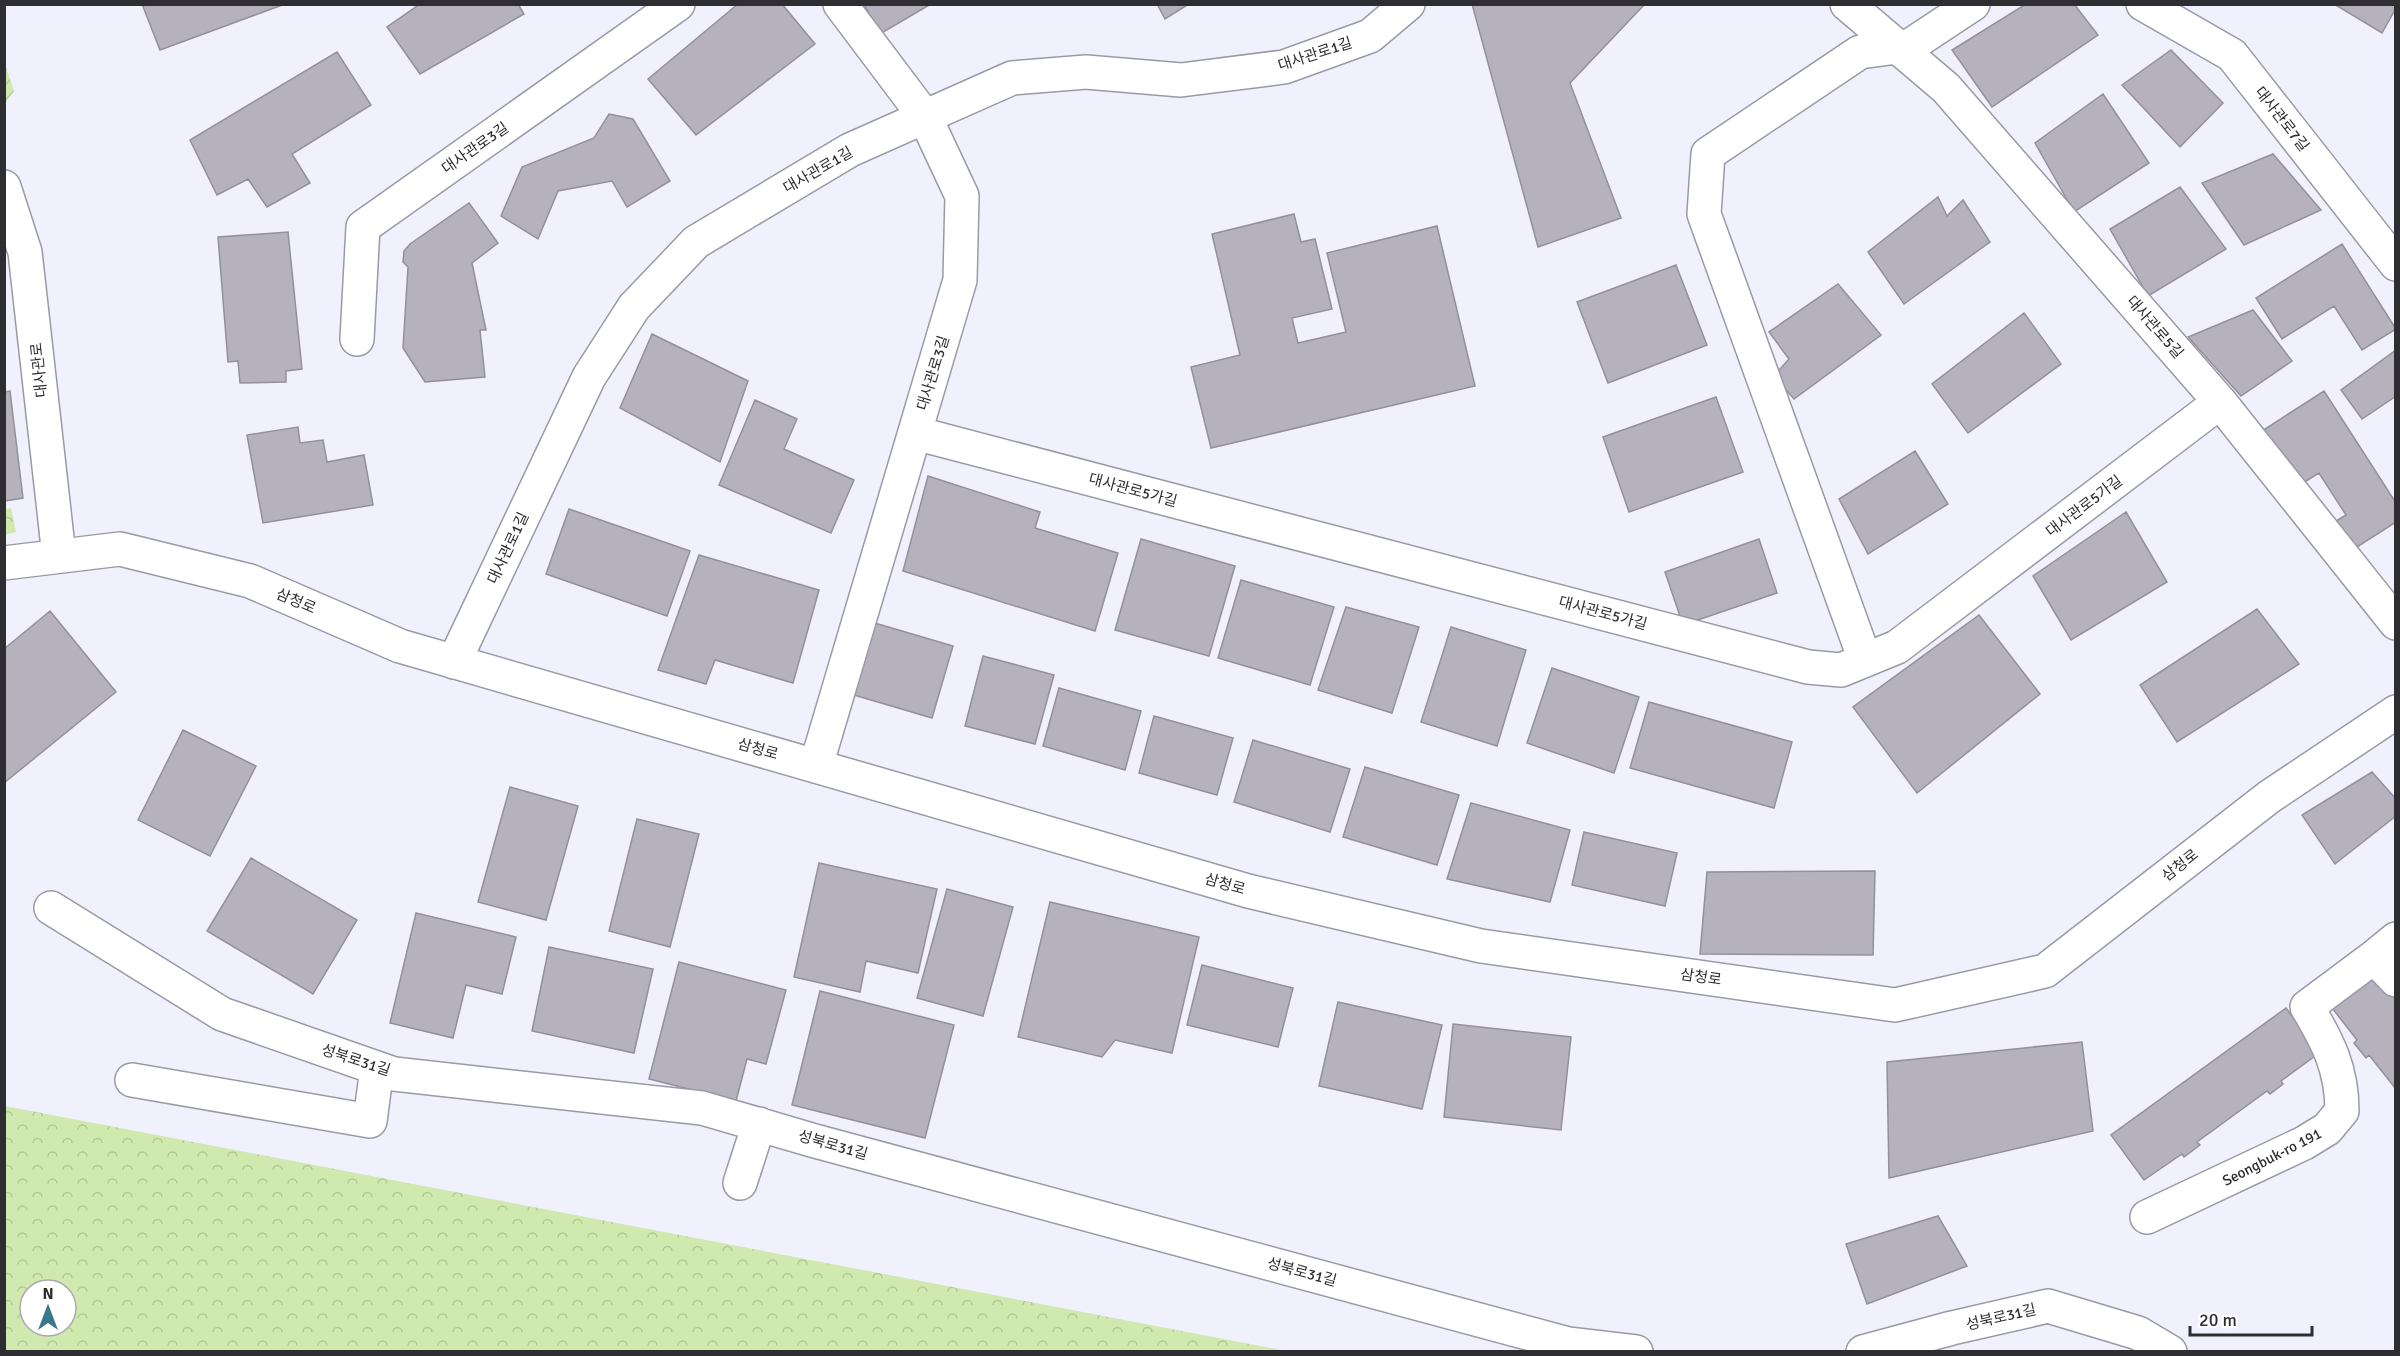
<svg xmlns="http://www.w3.org/2000/svg" width="2400" height="1356" font-family="Signika,'Noto Sans KR',sans-serif">
<defs>
<pattern id="forest-crowns" width="20" height="18" patternUnits="userSpaceOnUse" patternTransform="scale(1.5)"><rect width="20" height="18" fill="#cfe9af"/><path d="M2 6a3 3 0 1 1 6 0M12 15a3 3 0 1 1 6 0" fill="none" stroke="#b2c897"/></pattern>
<pattern id="garden-furrows" width="10" height="10" patternUnits="userSpaceOnUse" patternTransform="scale(1.5)"><rect width="10" height="10" fill="#cfe9af"/><path d="M-1 1l2-2M0 10L10 0M9 11l2-2" fill="none" stroke="#b2c897"/></pattern>
</defs>
<rect width="100%" height="100%" fill="#f1f1fd"/>
<path fill="url(#forest-crowns)" fill-rule="evenodd" d="M11,508L16,532L5,535V509Z
M5,1106L1287,1351H5ZM30,1290H66V1326H30Z"/>
<path fill="url(#garden-furrows)" d="M4,61L14,91L6,102H4Z"/>
<path fill="#b5b2be" stroke="#93909b" stroke-width="1.5" d="M142,4H285L160,50Z
M420,4H518L524,14L420,74L387,27Z
M738,4H782L815,44L696,135L648,79Z
M864,4H931L880,34Z
M1157,4H1189L1165,19Z
M1472,4H1645L1570,83L1621,218L1538,247Z
M2026,4H2074L2098,35L1992,107L1952,50Z
M2334,4H2396V8L2382,33Z
M2171,50L2223,103L2180,147L2122,85Z
M337,52L371,105L292,154L310,183L267,207L248,179L217,195L190,140Z
M2103,94L2149,163L2074,212L2035,143Z
M609,114L633,119L670,181L627,207L612,181L558,191L538,239L501,216L522,167L594,138Z
M2273,154L2321,210L2244,245L2202,183Z
M2180,187L2226,249L2148,296L2110,229Z
M1938,197L1947,216L1963,200L1990,242L1904,304L1868,252Z
M469,203L498,243L472,263L486,330H480L485,377L425,382L403,348L408,267L403,262L404,251L410,244Z
M1294,214L1301,242L1315,239L1332,309L1292,318L1298,343L1346,332L1327,253L1437,226L1475,386L1211,448L1191,367L1240,355L1212,234Z
M288,232L302,369L286,371V382L240,383L238,361L228,362L218,237Z
M2342,244L2396,329L2362,350L2334,306L2282,339L2256,298Z
M1676,265L1707,345L1608,383L1577,302Z
M1838,284L1881,335L1794,399L1774,376L1789,359L1769,332Z
M2253,310L2292,361L2241,396L2188,337Z
M2024,313L2061,364L1968,433L1932,384Z
M652,334L748,381L720,462L620,408Z
M2396,350V396L2362,419L2341,390Z
M10,391L23,498L4,501V392Z
M2324,391L2396,503V522L2346,554L2328,526L2346,515L2319,473L2298,486L2262,431Z
M1716,397L1743,472L1629,512L1603,437Z
M755,400L797,419L784,449L854,480L831,533L719,485Z
M298,427L300,443L323,440L327,462L364,455L373,505L263,523L247,435Z
M1915,451L1948,504L1868,554L1839,499Z
M928,476L1040,512L1035,528L1118,553L1095,631L903,571Z
M569,509L690,551L667,616L546,574Z
M2126,512L2167,582L2071,640L2033,576Z
M1141,539L1235,566L1209,656L1115,630Z
M1759,539L1777,593L1683,625L1665,572Z
M699,555L819,590L793,683L715,660L706,684L658,670Z
M1241,580L1334,607L1310,685L1218,658Z
M1346,607L1419,627L1392,713L1318,690Z
M2257,609L2299,664L2177,742L2140,685Z
M50,611L116,692L4,783V649Z
M1979,615L2040,694L1917,793L1853,707Z
M868,621L953,646L932,718L847,693Z
M1451,627L1526,650L1497,746L1421,722Z
M983,656L1054,675L1035,744L965,726Z
M1552,668L1639,697L1614,773L1527,743Z
M1059,688L1141,711L1125,770L1043,746Z
M1649,702L1792,742L1774,808L1630,768Z
M1154,716L1233,738L1217,795L1139,773Z
M183,730L256,766L210,856L138,820Z
M1253,740L1350,769L1330,832L1234,802Z
M1365,767L1459,795L1437,865L1343,837Z
M2372,772L2396,799V816L2335,864L2302,815Z
M510,787L578,806L546,920L478,902Z
M1471,803L1570,830L1550,902L1447,879Z
M637,819L699,834L670,947L609,931Z
M1584,832L1677,853L1665,906L1572,885Z
M251,858L357,920L313,994L207,931Z
M819,863L937,889L918,973L866,961L860,992L794,977Z
M1875,871L1873,955L1700,954L1707,872Z
M947,889L1013,907L983,1016L917,998Z
M1050,902L1199,937L1172,1053L1115,1040L1102,1057L1018,1037Z
M416,913L516,937L502,994L466,985L453,1038L390,1023Z
M549,947L653,969L634,1053L532,1031Z
M679,962L786,990L766,1064L747,1059L736,1101L649,1079Z
M1202,965L1293,988L1278,1047L1187,1025Z
M2372,969L2396,999V1089L2369,1055L2366,1058L2354,1043L2357,1040L2329,1004Z
M820,991L954,1025L925,1138L792,1105Z
M1338,1002L1442,1025L1422,1109L1319,1086Z
M2286,1008L2319,1053L2281,1081L2283,1084L2270,1094L2267,1091L2197,1142L2200,1145L2184,1157L2182,1154L2144,1180L2111,1135Z
M1453,1024L1571,1037L1561,1130L1444,1117Z
M2082,1042L2093,1131L1889,1178L1887,1062Z
M1938,1216L1967,1266L1867,1304L1846,1244Z"/>
<g fill="none" stroke-linecap="round" stroke-linejoin="round">
<defs>
<path id="street" d="M1847,4L1946,88L2220,402L2396,623
M2143,4L2232,55L2396,264
M1902,51L1973,4
M4,187L25,252L59,556
M357,339L363,227L678,4
M915,433L1808,667L1841,670L1897,647L2220,402
M1865,660L1704,214L1708,154L1860,52L1897,47
M454,662L589,377L634,307L696,242L850,150L1012,78L1086,72L1181,80L1284,67L1370,36L1408,4
M816,766L960,280L962,196L925,117L840,4
M51,908L222,1014L394,1074L702,1108L815,1141L1568,1344L1636,1352
M2396,939L2374,957L2396,980
M132,1080L370,1121L377,1068
M740,1183L759,1124
M2147,1217L2304,1143L2327,1129L2342,1111C2342,1069 2328,1042 2307,1007L2374,957
M1863,1352L1952,1328L2048,1306L2138,1333L2170,1352"/>
<path id="secondary" d="M4,563L120,549L250,581L400,646L1248,891L1481,946L1895,1005L2045,971L2269,797L2396,712"/>
</defs>
<use href="#street" stroke="#9a9aa6" stroke-width="36"/>
<use href="#secondary" stroke="#9a9aa6" stroke-width="36"/>
<use href="#street" stroke="#fff" stroke-width="33"/>
<use href="#secondary" stroke="#fff" stroke-width="33"/>
</g>
<g text-anchor="middle" stroke-width="4.5" stroke-linejoin="round" paint-order="stroke">
<g font-size="15" fill="#2e2e32" stroke="#fff">
<text transform="translate(1315 54) rotate(-18)" y="5">대사관로1길</text>
<text transform="translate(2282 119) rotate(52)" y="5">대사관로7길</text>
<text transform="translate(475 148) rotate(-35)" y="5">대사관로3길</text>
<text transform="translate(818 170) rotate(-30)" y="5">대사관로1길</text>
<text transform="translate(2155 327) rotate(49)" y="5">대사관로5길</text>
<text transform="translate(39 370) rotate(-96)" y="5">대사관로</text>
<text transform="translate(933 373) rotate(-73)" y="5">대사관로3길</text>
<text transform="translate(1133 490) rotate(15)" y="5">대사관로5가길</text>
<text transform="translate(2084 506) rotate(-37)" y="5">대사관로5가길</text>
<text transform="translate(508 548) rotate(-65)" y="5">대사관로1길</text>
<text transform="translate(296 601) rotate(23)" y="5">삼청로</text>
<text transform="translate(1603 613) rotate(15)" y="5">대사관로5가길</text>
<text transform="translate(758 749) rotate(16)" y="5">삼청로</text>
<text transform="translate(2180 865) rotate(-38)" y="5">삼청로</text>
<text transform="translate(1225 884) rotate(16)" y="5">삼청로</text>
<text transform="translate(1701 977) rotate(8)" y="5">삼청로</text>
<text transform="translate(356 1060) rotate(18)" y="5">성북로31길</text>
<text transform="translate(833 1145) rotate(16)" y="5">성북로31길</text>
<text transform="translate(2272 1157) rotate(-27)" y="5">Seongbuk-ro 191</text>
<text transform="translate(1302 1272) rotate(15)" y="5">성북로31길</text>
<text transform="translate(2001 1317) rotate(-13)" y="5">성북로31길</text>
</g>
</g>
<rect width="2400" height="1356" fill="none" stroke="#2e2e32" stroke-width="12"/>
<g transform="translate(48 1308)"><circle r="28" fill="#ffffff" stroke="#ababad" stroke-width="1.5"/>
<path d="M0-4.5L10 22L0 15L-10 22Z" fill="#3a788e"/>
<text y="-9" font-size="16" font-weight="bold" text-anchor="middle" fill="#2e2e32">N</text>
</g>
<path d="M2190 1326v9h122v-9" fill="none" stroke="#2e2e32" stroke-width="3"/>
<text x="2199" y="1326" font-size="18" fill="#2e2e32" stroke="#ffffff" stroke-width="4.5" paint-order="stroke">20 m</text>
</svg>
